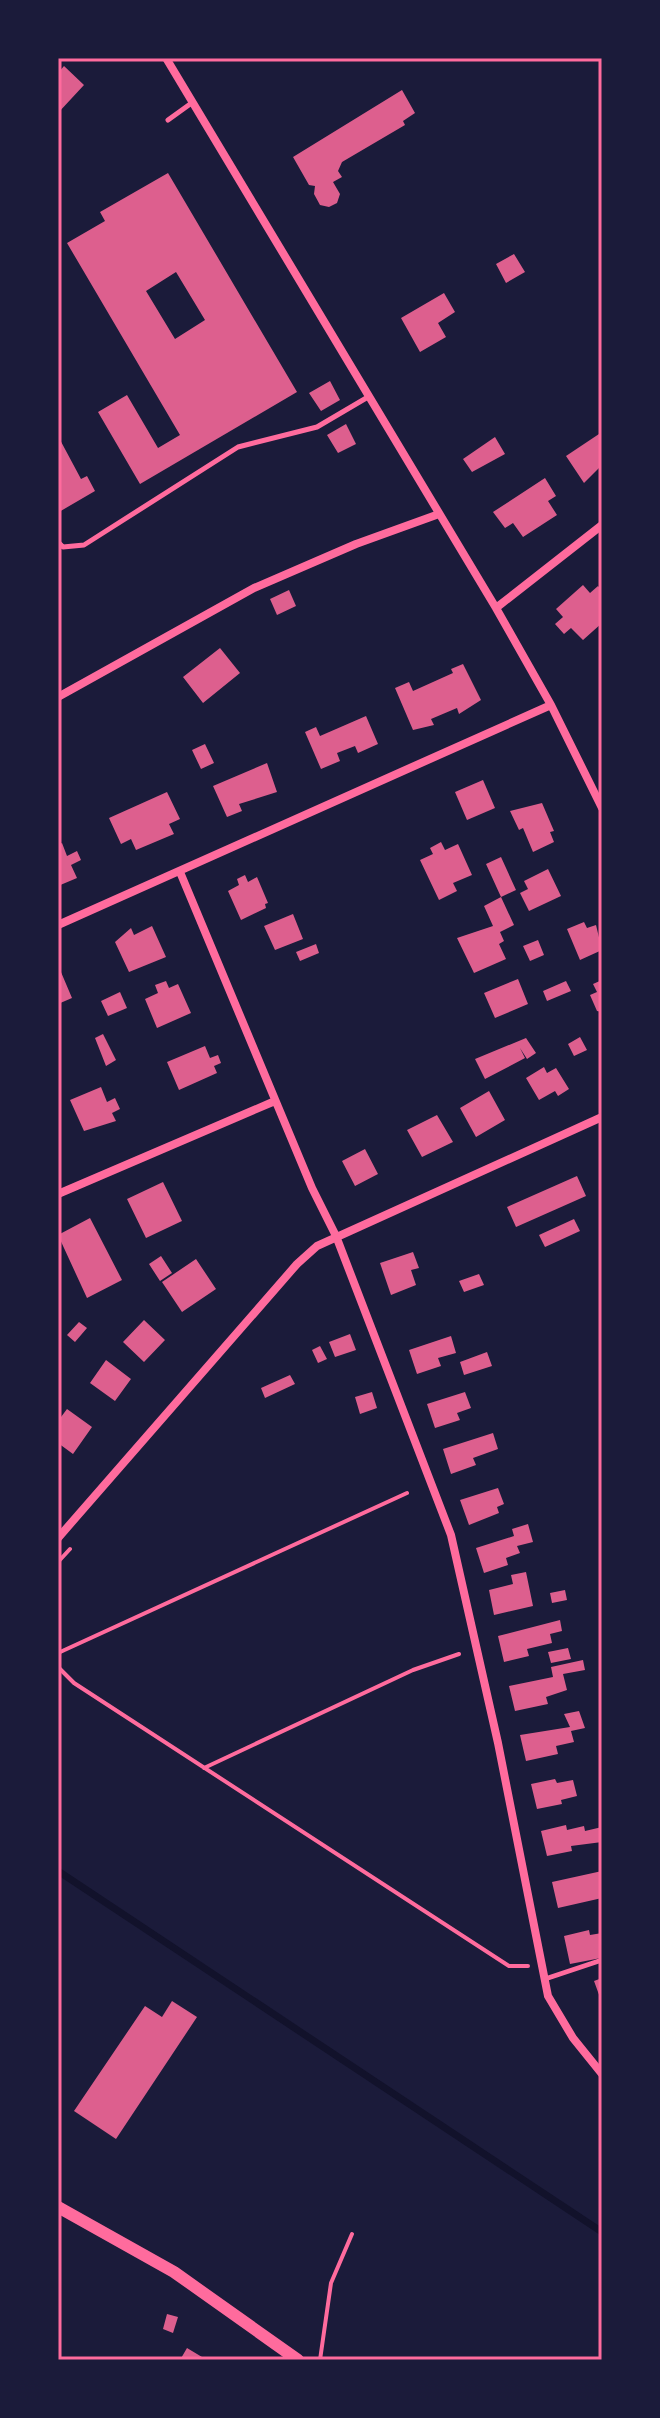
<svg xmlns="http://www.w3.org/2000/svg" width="660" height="2418" font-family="'Nunito Sans',sans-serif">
<rect width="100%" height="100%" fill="#1b1b3a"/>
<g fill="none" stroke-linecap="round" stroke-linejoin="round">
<path stroke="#12122b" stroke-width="7" d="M58,1871L602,2232"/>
</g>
<path fill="#dd5f8e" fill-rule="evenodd" d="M64,66L84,85L58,113V73Z
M402,90L415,113L403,121L405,125L342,162L338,171L342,177L333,182L340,194L337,203L329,207L320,205L314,194L315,186L309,185L293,157Z
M168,173L297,392L140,484L98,412L127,395L158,448L180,435L67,243L105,221L100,212ZM176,272L205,320L175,339L146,291Z
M514,254L525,272L506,283L496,264Z
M444,293L455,312L438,323L446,337L420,352L401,318Z
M330,381L340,400L321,411L309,393Z
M346,424L356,444L338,453L327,435Z
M602,432V465L584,483L566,456Z
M58,436L81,479L87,476L95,491L59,512Z
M495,437L505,454L472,472L463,459Z
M545,478L556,496L548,501L557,515L523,537L513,523L505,528L493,512Z
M583,585L590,593L598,586L602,591V623L583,640L571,628L564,634L555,624L563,617L556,609Z
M289,590L296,606L277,615L270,599Z
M220,648L240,673L203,703L183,677Z
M463,664L481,700L459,714L457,708L431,719L434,725L413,730L395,688L409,682L413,691L453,673L451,669Z
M366,716L378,744L358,753L355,746L337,753L340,761L321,769L305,732L316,727L320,736Z
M205,744L214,763L201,769L192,750Z
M267,763L277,792L239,804L242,811L227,817L213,786Z
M483,780L495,808L467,820L455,792Z
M167,792L180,819L169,824L174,834L136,850L131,839L121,844L109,818Z
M542,803L554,831L550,832L554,842L533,852L523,828L519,830L510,811Z
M441,842L445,850L458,844L472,875L453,883L457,891L439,900L420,860L433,854L430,848Z
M62,843L67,856L77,851L81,860L71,865L77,878L58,886V845Z
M501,857L516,890L501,897L486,864Z
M548,869L561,896L529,911L520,893L528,889L524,881Z
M245,875L248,882L257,877L268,903L265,904L266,908L241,920L228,891L239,885L237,879Z
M501,897L514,925L500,932L504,941L499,944L506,959L474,973L457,938L493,926L484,906Z
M293,914L303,939L275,950L264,926Z
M584,922L587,928L596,925L602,950L580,960L567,929Z
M152,926L166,957L129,972L115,942L131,928L134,935Z
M538,940L544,955L530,961L523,946Z
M316,944L319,953L300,961L296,952Z
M58,965L72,998L58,1004Z
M518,979L528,1004L495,1018L484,993Z
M602,980V1012L597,1011L590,995L597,992L593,984Z
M166,981L169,988L178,984L191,1013L157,1028L145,999L158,993L155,985Z
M566,981L571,991L547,1001L543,991Z
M120,992L127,1008L108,1016L101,1001Z
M103,1034L116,1060L106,1066L95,1038Z
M580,1037L587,1050L574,1056L568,1044Z
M526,1038L536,1053L527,1059L520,1048L525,1058L485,1079L475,1059Z
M205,1046L210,1058L218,1055L221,1063L214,1066L217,1073L179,1090L167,1062Z
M544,1067L547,1073L556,1068L569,1089L558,1096L555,1091L539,1100L526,1078Z
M101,1087L107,1102L115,1098L120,1109L112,1113L116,1121L84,1131L70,1100Z
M489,1091L505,1120L476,1137L460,1108Z
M437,1115L453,1142L422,1157L407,1130Z
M365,1149L378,1174L355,1186L342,1161Z
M577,1176L586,1196L516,1227L507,1207Z
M163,1182L182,1221L146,1238L127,1199Z
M90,1218L122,1280L87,1298L58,1235Z
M574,1219L580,1231L545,1247L539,1235Z
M413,1252L419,1268L411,1270L416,1285L391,1295L380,1263Z
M161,1256L172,1273L160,1281L149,1264Z
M196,1259L216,1289L182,1312L162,1282Z
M479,1274L484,1285L464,1292L459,1281Z
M144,1320L165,1340L144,1362L123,1342Z
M79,1322L87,1328L75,1342L67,1335Z
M350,1334L356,1350L335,1357L329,1342Z
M451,1336L456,1353L438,1358L441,1366L417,1374L409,1350Z
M320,1346L327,1359L318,1363L312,1350Z
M487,1352L492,1366L464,1375L460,1362Z
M106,1360L131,1379L115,1401L90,1383Z
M290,1375L295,1384L265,1398L261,1388Z
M372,1392L377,1408L360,1414L355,1397Z
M465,1392L471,1408L457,1413L460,1420L435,1428L427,1404Z
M67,1409L92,1427L73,1454L58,1443V1421Z
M493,1433L498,1449L473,1458L476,1465L451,1474L443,1449Z
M498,1488L504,1504L497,1507L499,1513L469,1525L460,1500Z
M528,1524L533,1542L517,1546L520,1553L506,1558L508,1565L484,1573L476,1548L514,1536L512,1529Z
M526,1572L533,1606L494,1615L489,1590L513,1584L511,1575Z
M565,1590L567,1600L552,1603L550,1593Z
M560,1620L562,1631L550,1634L552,1643L527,1649L529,1656L504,1662L498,1636Z
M568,1648L571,1659L551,1663L548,1652Z
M583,1660L585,1670L563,1674L567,1690L546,1697L548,1704L515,1711L509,1686L553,1677L551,1667Z
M579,1711L585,1728L571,1731L574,1742L556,1746L558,1754L526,1761L520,1735L570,1727L564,1714Z
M555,1779L557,1783L573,1780L577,1796L561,1800L562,1804L537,1809L531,1784Z
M566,1825L567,1830L584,1826L585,1831L602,1827V1842L571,1846L572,1851L547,1856L541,1831Z
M602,1871V1898L558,1908L552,1882Z
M589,1930L590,1935L602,1933L601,1958L570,1964L564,1936Z
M602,1978V2003L594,1981Z
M172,2001L197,2017L116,2139L74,2111L145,2006L162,2017Z
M167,2314L178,2317L173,2333L163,2329Z
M187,2348L207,2360H180Z"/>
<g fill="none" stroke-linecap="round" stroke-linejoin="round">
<path stroke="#ff6b9d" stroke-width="4" d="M58,1562L70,1549
M58,1653L407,1493
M58,1667L74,1683L509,1966H528
M204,1768L413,1670L459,1654
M320,2360L331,2283L352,2234"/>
<path stroke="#ff6b9d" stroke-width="5" d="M168,120L193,102
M58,542L63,547L84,545L238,447L317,427L368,397
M545,1979L602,1960"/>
<path stroke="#ff6b9d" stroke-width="8" d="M166,58L496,608L551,705L602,808
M496,608L602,525
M58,697L254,588L356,544L439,514
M180,872L312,1188L336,1236L451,1535L498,1743L548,1996L573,2038L602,2074
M58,925L551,705
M58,1194L275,1101
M58,1538L297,1264L317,1246L602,1117"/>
<path stroke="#ff6b9d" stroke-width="12" d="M58,2207L174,2272L298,2360"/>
</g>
<rect width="660" height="2418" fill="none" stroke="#1b1b3a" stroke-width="120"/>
<rect x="60" y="60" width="540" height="2298" fill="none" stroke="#ff6b9d" stroke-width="3"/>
</svg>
